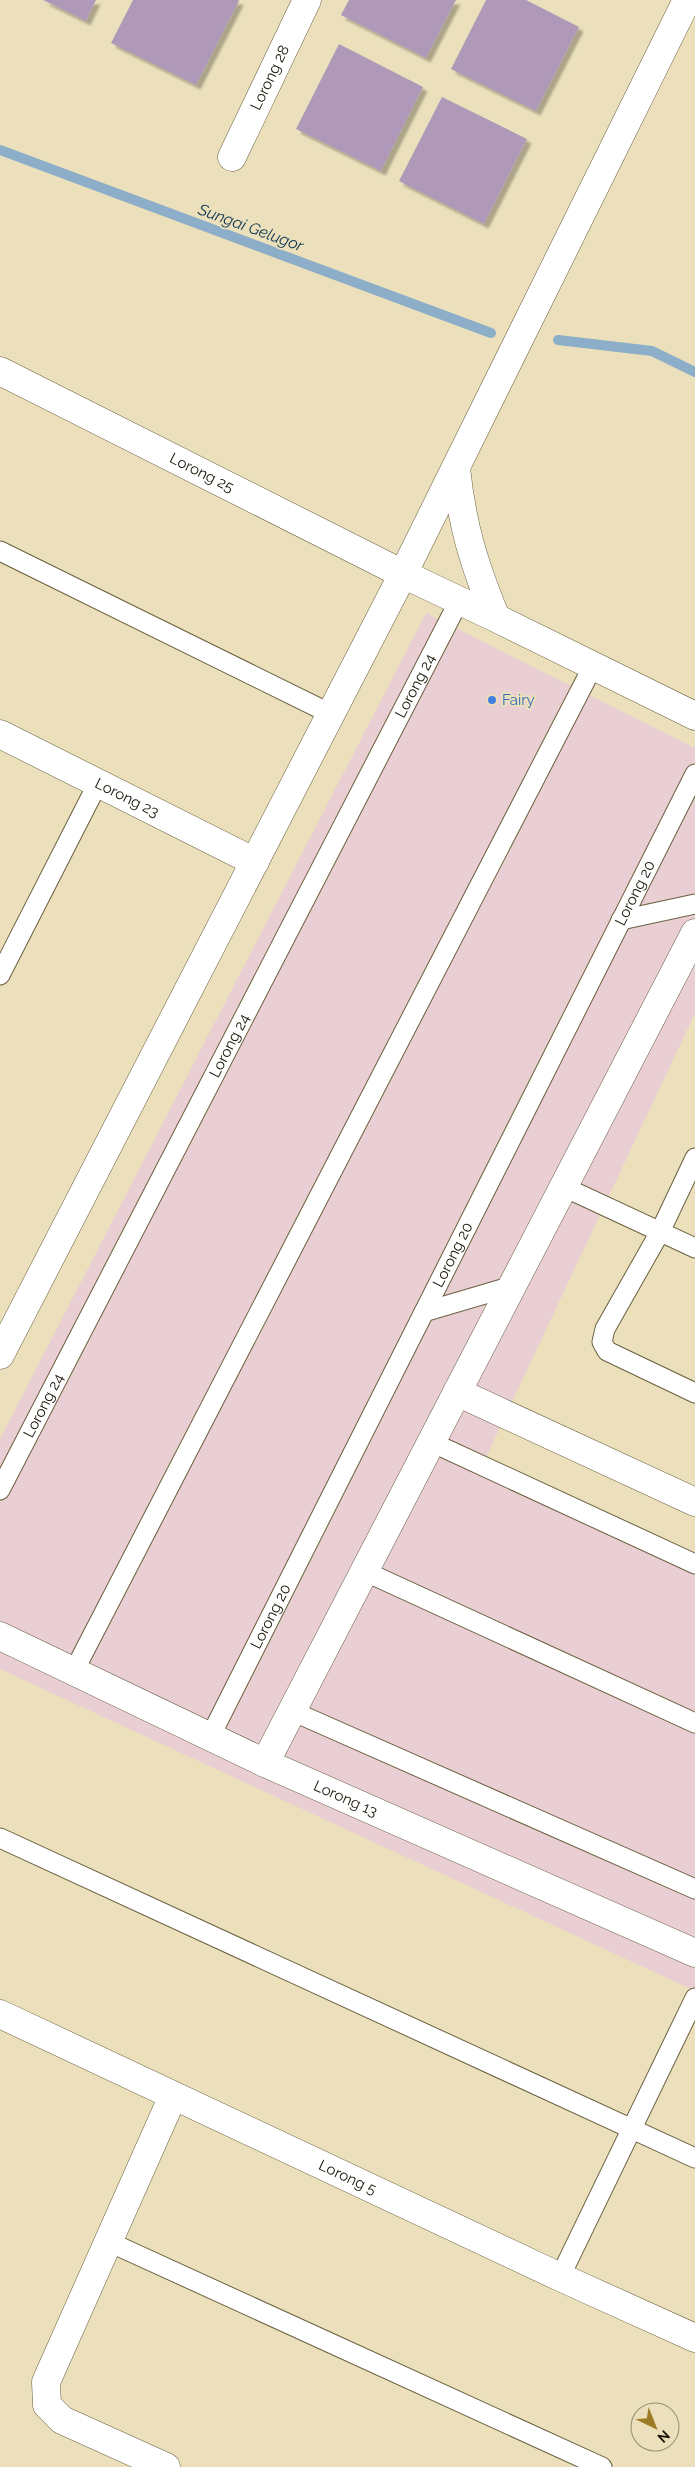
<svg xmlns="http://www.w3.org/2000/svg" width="695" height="2467" font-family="Raleway,sans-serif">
<defs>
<filter id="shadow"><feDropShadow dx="4.5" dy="4.5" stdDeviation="1" flood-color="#0004"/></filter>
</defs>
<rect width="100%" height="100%" fill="#ebe0bb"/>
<path fill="#e9ced3" d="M426,613L695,748V1013L486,1457L695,1554V1991L0,1669V1439Z"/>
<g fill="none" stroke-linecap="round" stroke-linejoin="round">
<path stroke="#8daec8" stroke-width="10" d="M0,150L491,333
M558,340L652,351L695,372"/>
</g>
<path fill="#af98b8" filter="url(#shadow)" d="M43,0H96L86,21Z
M133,0H238L239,1L196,85L111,43Z
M349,0H456L426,58L341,15Z
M486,0H526L579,27L536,111L451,69Z
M339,44L423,87L381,171L296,129Z
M442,97L527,139L484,224L399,181Z"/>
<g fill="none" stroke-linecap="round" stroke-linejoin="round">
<defs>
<g id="service">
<path d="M0,551L331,714"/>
<path d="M621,920L695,904"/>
<path d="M0,975L98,783"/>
<path d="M695,1158L660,1232L605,1329L602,1342L607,1351L695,1393"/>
<path d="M564,1187L695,1248"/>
<path d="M424,1312L512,1286"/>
<path d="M431,1442L695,1564"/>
<path id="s1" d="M0,1490L459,601"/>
<path d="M364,1571L695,1723"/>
<path d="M74,1671L593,666"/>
<path d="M292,1711L695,1889"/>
<path id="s2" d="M210,1737L695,774"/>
<path d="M0,1838L695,2158"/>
<path d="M107,2241L602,2467"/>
<path d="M560,2277L695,1998"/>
</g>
<g id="minor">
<path id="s3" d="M232,157L307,0"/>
<path id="s4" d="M0,371L403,574L0,1355"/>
<path id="s5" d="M0,734L255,862"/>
<path d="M457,1392L695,1502"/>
<path id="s6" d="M0,1636L265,1763L695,1953"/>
<path d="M265,1763L695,933"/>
<path id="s7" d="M0,2014L560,2277L695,2338"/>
<path d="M166,2467L62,2420L47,2405L46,2382L173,2096"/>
</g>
<path id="tertiary" d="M687,0L403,574L496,618L695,716
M456,468C462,526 474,564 496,618"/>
</defs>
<use href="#service" stroke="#6a5f3f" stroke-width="21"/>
<use href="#minor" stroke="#6a5f3f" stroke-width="29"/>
<use href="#tertiary" stroke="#6a5f3f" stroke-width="29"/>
<use href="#service" stroke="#fff" stroke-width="19"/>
<use href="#minor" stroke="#fff" stroke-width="28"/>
<use href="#tertiary" stroke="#fff" stroke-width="28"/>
</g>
<circle fill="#3f7fe0" stroke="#ebe0bb" stroke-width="2" cx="492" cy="700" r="5"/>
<g text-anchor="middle" stroke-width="4" stroke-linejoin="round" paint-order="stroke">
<g font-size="15" fill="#1b1609" stroke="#ebe0bb">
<text dy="5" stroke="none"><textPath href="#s3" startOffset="88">Lorong 28</textPath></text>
<text dy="5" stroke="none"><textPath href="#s4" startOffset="226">Lorong 25</textPath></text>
<text dy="5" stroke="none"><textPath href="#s1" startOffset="905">Lorong 24</textPath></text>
<text dy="5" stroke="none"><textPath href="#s5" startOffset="142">Lorong 23</textPath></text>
<text dy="5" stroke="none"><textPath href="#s2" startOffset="945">Lorong 20</textPath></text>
<text dy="5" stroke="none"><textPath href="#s1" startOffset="500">Lorong 24</textPath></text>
<text dy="5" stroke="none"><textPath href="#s2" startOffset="540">Lorong 20</textPath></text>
<text dy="5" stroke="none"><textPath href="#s1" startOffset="95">Lorong 24</textPath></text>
<text dy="5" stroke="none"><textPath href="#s2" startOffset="135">Lorong 20</textPath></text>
<text dy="5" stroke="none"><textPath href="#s6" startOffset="382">Lorong 13</textPath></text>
<text dy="5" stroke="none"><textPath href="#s7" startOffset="384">Lorong 5</textPath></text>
</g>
<g font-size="15" fill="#366cbe" stroke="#ebe0bb" text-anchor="start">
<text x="502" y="705">Fairy</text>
</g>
<g font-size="16" font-style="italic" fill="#0f3753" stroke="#ebe0bb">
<text transform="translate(251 227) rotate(20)" y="6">Sungai Gelugor</text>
</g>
</g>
<g transform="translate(655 2427) rotate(137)"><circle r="24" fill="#ebe0bb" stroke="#988f74"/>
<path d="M0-4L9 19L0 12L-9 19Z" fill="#9d7b26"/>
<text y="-8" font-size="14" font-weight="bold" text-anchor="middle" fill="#1b1609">N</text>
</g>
</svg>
